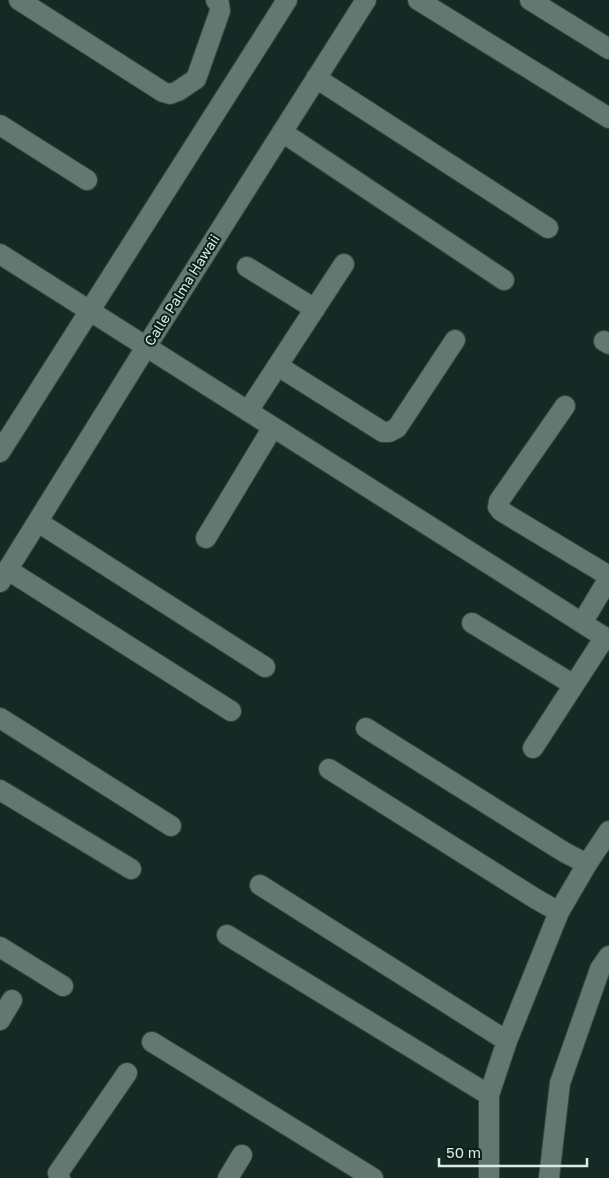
<svg xmlns="http://www.w3.org/2000/svg" width="609" height="1178" font-family="'Golos Text',sans-serif">
<rect width="100%" height="100%" fill="#152a24"/>
<g fill="none" stroke-linecap="round" stroke-linejoin="round">
<defs>
<path id="minor" d="M19,0L163,92L170,94L178,91L196,79L220,11L219,4L216,0
M418,0L609,118
M530,0L609,49
M316,78L548,228
M0,125L87,180
M282,132L504,280
M0,254L609,640
M247,267L315,309
M604,341L609,344
M278,366L383,432H389L397,428L455,340
M565,406L499,501L498,507L501,511L609,576
M248,411L344,264
M0,452L287,0
M38,522L265,667
M206,538L273,427
M8,570L231,711
M0,582L146,347L366,0
M472,623L574,685
M582,623L609,578
M0,718L171,826
M366,728L564,852L587,864
M533,748L605,637
M329,769L536,899L559,912
M0,790L131,869
M260,885L507,1041
M227,935L489,1095
M0,947L63,986
M0,1020L12,1000
M152,1042L373,1178
M60,1178L58,1173L127,1073
M228,1178L242,1155
M489,1178V1095L507,1041L559,912L587,864L609,831
M549,1178L560,1083L600,969L609,956"/>
</defs>
<use href="#minor" stroke="#364641" stroke-width="22"/>
<use href="#minor" stroke="#627871" stroke-width="20"/>
</g>
<g text-anchor="middle" stroke-width="4" stroke-linejoin="round" paint-order="stroke">
<g font-size="14" fill="#ddeae5" stroke="#0c201b">
<text transform="translate(182 290) rotate(-58)" y="5">Calle Palma Hawaii</text>
</g>
</g>
<path d="M439 1158v8h148v-8" fill="none" stroke="#ddeae5" stroke-width="2.5"/>
<text x="446" y="1158" font-size="15" fill="#ddeae5" stroke="#0c201b" stroke-width="4" paint-order="stroke">50 m</text>
</svg>
